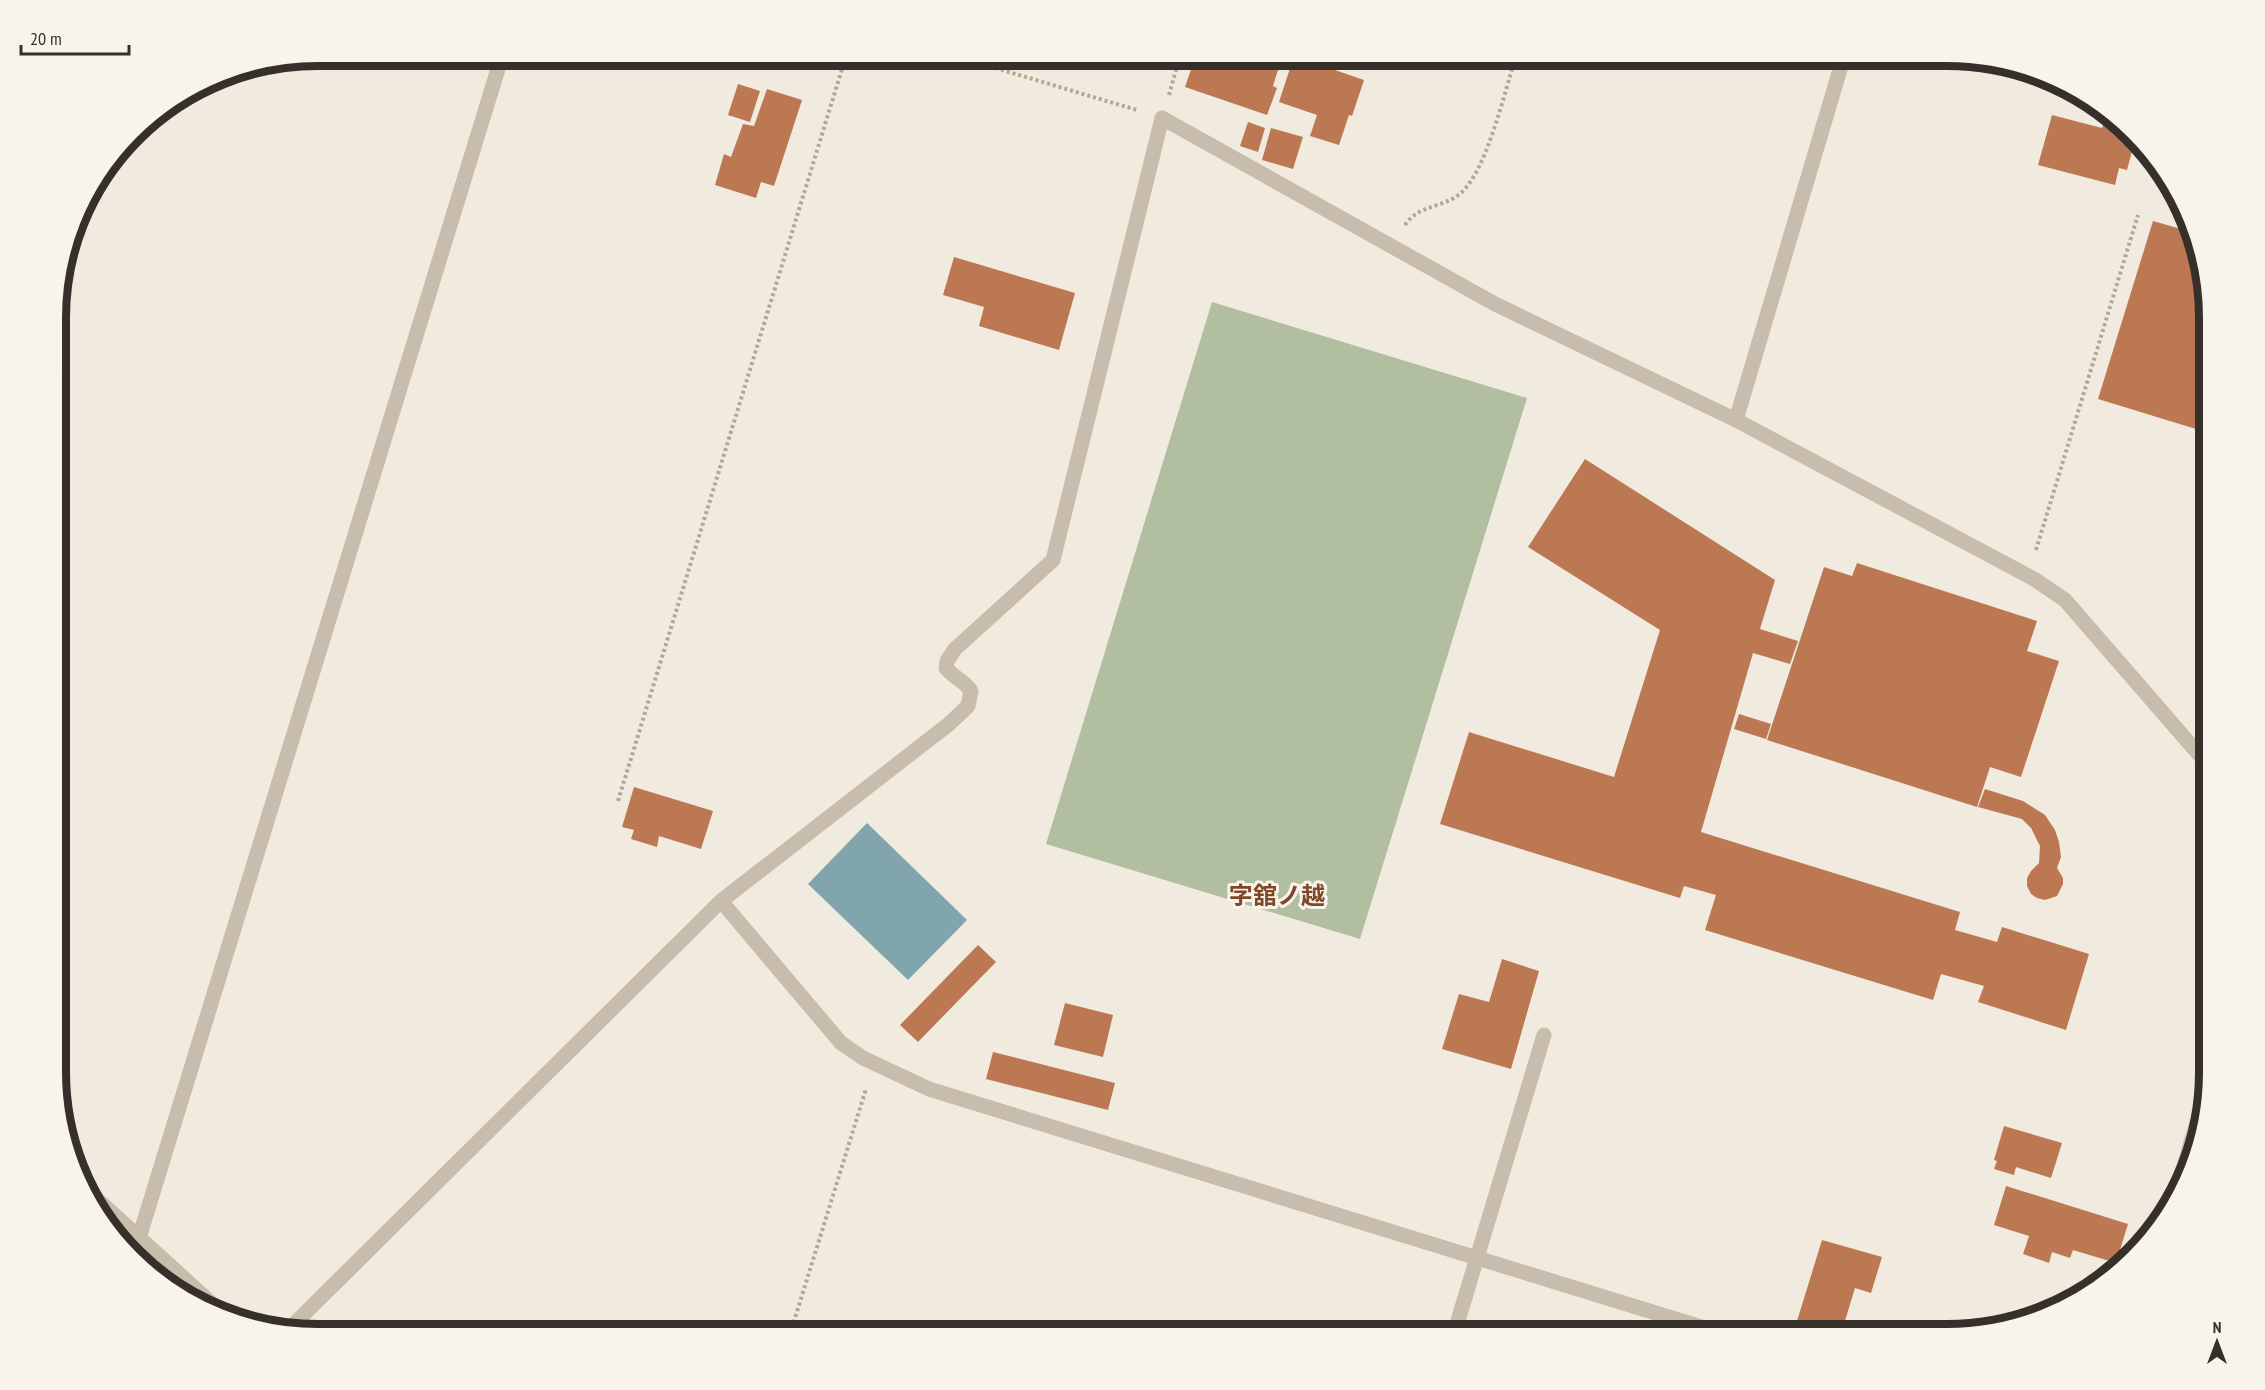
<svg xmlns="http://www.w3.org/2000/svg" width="2265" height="1390" font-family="'PT Sans Narrow','Noto Sans JP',sans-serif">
<rect width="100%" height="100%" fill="#f1ebdf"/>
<path fill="#b1bfa0" d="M1212,302L1527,398L1360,939L1046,844Z"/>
<path fill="#80a5ac" d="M867,823L967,920L908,980L808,884Z"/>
<path fill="#bc7852" d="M1217,56H1235L1278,70L1273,86L1277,88L1267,115L1185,87L1195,58L1215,65Z
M1294,56L1364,80L1352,116L1349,115L1339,145L1310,136L1317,115L1279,102Z
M738,84L760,91L750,122L728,115Z
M767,89L802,100L774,186L761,182L756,198L715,185L724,154L731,157L743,124L754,126Z
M2052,115L2102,128L2105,120L2114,123L2134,144L2127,170L2119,168L2115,185L2038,165Z
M1248,122L1265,128L1258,152L1240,146Z
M1271,128L1303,137L1293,169L1262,160Z
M2153,221L2188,231L2209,301V433L2098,399Z
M954,257L1075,293L1059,350L979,326L984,307L943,295Z
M1585,459L1775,580L1760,629L1798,641L1790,664L1753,653L1701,832L1960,912L1955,930L1997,942L2002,927L2089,954L2066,1030L1978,1002L1984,986L1941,974L1933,1000L1705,930L1716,895L1684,886L1680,898L1440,824L1469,732L1614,777L1660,630L1528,547Z
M1857,563L2037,621L2027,651L2059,661L2021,777L1990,767L1977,807L1767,740L1824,567L1852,576Z
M1739,714L1771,724L1766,739L1734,729Z
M634,787L713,811L701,849L659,836L657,847L631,839L634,830L622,827Z
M1985,789L2023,801L2045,815L2055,830L2059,842L2061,857L2057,868L2063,878V884L2057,896L2045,900L2037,898L2031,894L2027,886V878L2031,871L2039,863L2040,846L2031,828L2022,819L1978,807Z
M978,945L996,962L918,1042L900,1025Z
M1502,959L1539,971L1511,1069L1442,1049L1459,994L1489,1002Z
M1065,1003L1113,1015L1103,1057L1054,1045Z
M993,1052L1115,1083L1108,1110L986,1079Z
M2004,1126L2062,1143L2051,1178L2016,1167L2014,1175L1994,1169L1997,1161L1994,1160Z
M2006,1186L2128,1224L2116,1263L2073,1250L2070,1258L2052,1252L2049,1263L2023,1254L2029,1236L1994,1225Z
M1822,1240L1882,1257L1871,1293L1855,1288L1841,1334L1797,1321Z"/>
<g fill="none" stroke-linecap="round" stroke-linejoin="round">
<path stroke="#b4a696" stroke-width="4" stroke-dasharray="3 3" stroke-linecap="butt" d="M955,56L1137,110
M1169,95L1180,56
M1405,225C1419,204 1444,208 1461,193C1487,170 1505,90 1516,56
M2036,550L2138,215
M618,801L846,56
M790,1334L866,1089"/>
<path stroke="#c8bcac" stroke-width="15" d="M1736,420L1844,56
M721,901L841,1043L863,1058L929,1089L1724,1334
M86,1189L221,1312
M2174,1200L2209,1081
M139,1238L502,56
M287,1331L721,901L949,724L968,706L971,691C965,681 954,678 946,668L947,661L955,649L1053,560L1162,118L1495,304L1736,420L2034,579L2065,600L2209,766
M1454,1334L1544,1035"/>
</g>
<g text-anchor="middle" stroke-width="6" stroke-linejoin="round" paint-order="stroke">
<g font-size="24" font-weight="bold" fill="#7f482a" stroke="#f9f4eb">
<text x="1277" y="904">字舘ノ越</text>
</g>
</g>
<path d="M0 0H2265V1390H0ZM318 66H1947A252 252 0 0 1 2199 318V1072A252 252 0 0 1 1947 1324H318A252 252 0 0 1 66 1072V318A252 252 0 0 1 318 66Z" fill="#f9f4eb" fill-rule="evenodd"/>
<path fill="none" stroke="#37302a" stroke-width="8" d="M318 66H1947A252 252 0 0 1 2199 318V1072A252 252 0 0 1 1947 1324H318A252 252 0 0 1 66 1072V318A252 252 0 0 1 318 66Z"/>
<g transform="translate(2217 1342)" stroke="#f9f4eb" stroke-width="4.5" paint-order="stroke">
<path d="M0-4.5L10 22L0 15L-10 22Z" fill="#37302a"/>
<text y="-9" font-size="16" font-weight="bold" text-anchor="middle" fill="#37302a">N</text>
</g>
<path d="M21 45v9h108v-9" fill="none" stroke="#37302a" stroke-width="3"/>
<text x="30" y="45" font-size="18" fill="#37302a" stroke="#f9f4eb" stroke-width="4.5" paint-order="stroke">20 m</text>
</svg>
